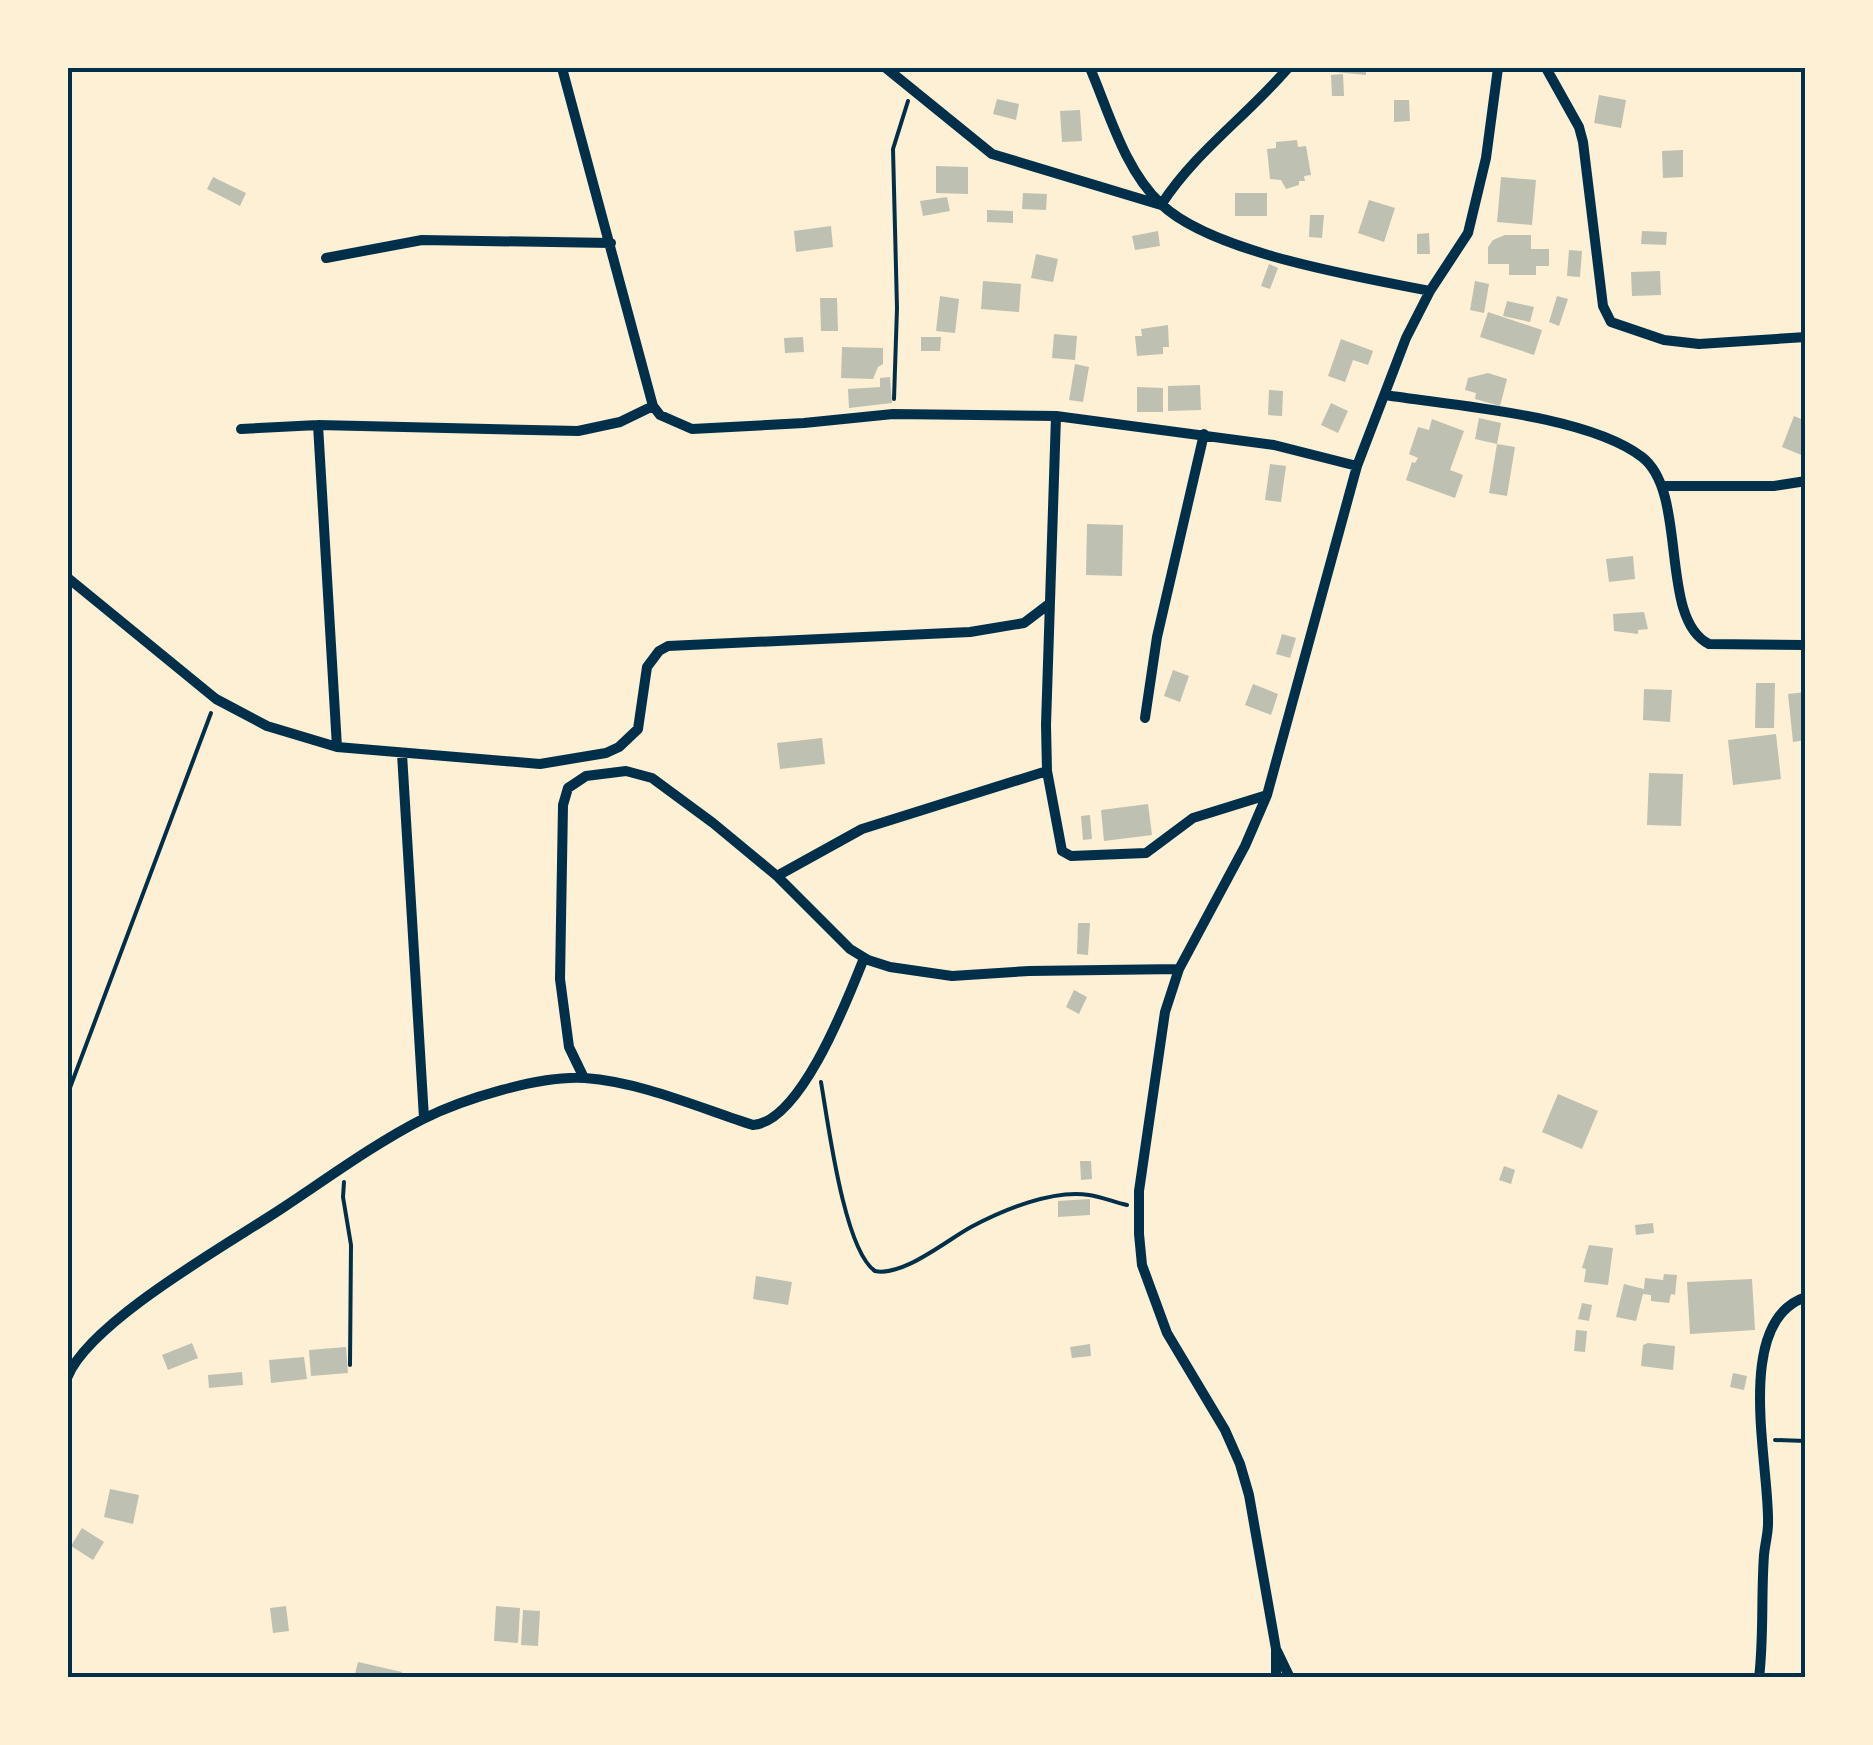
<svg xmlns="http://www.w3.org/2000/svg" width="1873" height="1745" font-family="'Space Grotesk',sans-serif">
<rect width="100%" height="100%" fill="#fdf0d5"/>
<path fill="#bec0b2" d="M1336,68H1366V75L1335,72Z
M1343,74L1344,96H1332L1331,75Z
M1599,95L1626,100L1621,128L1594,123Z
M997,99L1019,104L1016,120L993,114Z
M1394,100H1409L1410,121L1394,122Z
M1080,110L1082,141L1062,142L1060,111Z
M1297,140L1298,147L1306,146L1311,175L1304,176L1305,181H1299V185L1286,189L1281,180L1270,179L1267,149L1276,148V142Z
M1683,150V177L1663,178L1662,151Z
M936,166L968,167V194L936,193Z
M213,177L246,193L240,206L207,189Z
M1501,177L1536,180L1532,225L1497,222Z
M1023,193L1047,194L1046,210L1022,209Z
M1235,193H1267V216H1235Z
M947,197L950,211L923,216L920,201Z
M1369,200L1395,208L1384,242L1358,233Z
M987,210L1013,211V223L987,222Z
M1310,215H1324L1322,238L1309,237Z
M831,226L833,247L796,252L794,231Z
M1158,231L1160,246L1135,250L1132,236Z
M1642,231L1667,232L1666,245L1641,244Z
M1429,233L1430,254H1417V234Z
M1505,235H1531V249H1549V266H1536V275H1509V264H1488V247L1493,240Z
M1569,250L1582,251L1580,277L1567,276Z
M1036,254L1058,259L1053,282L1031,278Z
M1269,264L1278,268L1270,289L1261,286Z
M1660,271L1661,295L1632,296L1631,272Z
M983,281L1021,284L1019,312L981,309Z
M1475,281L1489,284L1484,313L1470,310Z
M940,296L959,299L955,333L936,331Z
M1557,296L1568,299L1559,326L1549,322Z
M820,298H837L838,331H821Z
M1507,301L1534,307L1530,322L1503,316Z
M1488,312L1542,330L1534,355L1480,337Z
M1168,325L1169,347H1163V354L1137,356L1135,336H1142L1141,329Z
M1054,334L1077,336L1075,360L1052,358Z
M803,337L804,352L785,353L784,338Z
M921,337H941L940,351H921Z
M1341,339L1373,351L1368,365L1353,360L1345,382L1328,376Z
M842,347L883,348V364L878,367L873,379L841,378Z
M1075,364L1089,367L1083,402L1069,400Z
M1488,373L1507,379L1500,406L1475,399L1476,393L1465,390L1468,378Z
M890,377L892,403L849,408L848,389L880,387V378Z
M1200,385L1201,410L1168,411V386Z
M1137,387L1163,388V412H1137Z
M1269,390L1283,391L1282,416L1268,415Z
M1331,403L1348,411L1338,433L1321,425Z
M1794,416L1806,421V457L1782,447Z
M1479,418L1501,423L1497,444L1475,439Z
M1432,419L1464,431L1450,470L1463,475L1455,498L1406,480L1412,462L1415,463L1418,458L1409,454L1418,427L1429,430Z
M1497,444L1515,447L1507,496L1489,493Z
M1270,464L1286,466L1281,502L1265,500Z
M1087,524L1123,525L1122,576L1086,575Z
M1633,556L1635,579L1609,582L1606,559Z
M1644,612L1648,629L1638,630V634L1614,631L1613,614Z
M1282,634L1296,638L1290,658L1276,654Z
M1173,670L1189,676L1180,702L1164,696Z
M1756,683H1775L1774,728H1755Z
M1253,684L1278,694L1271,715L1245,705Z
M1644,689L1672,690L1670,722L1643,720Z
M1806,692V740L1793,742L1788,694Z
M1776,734L1781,779L1733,785L1728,740Z
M822,738L825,764L780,769L777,743Z
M1649,773L1683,774L1681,826L1647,825Z
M1148,804L1152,835L1104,841L1101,810Z
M1090,815L1092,839L1083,840L1081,816Z
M1078,923H1090L1088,955L1077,954Z
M1074,990L1087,997L1079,1014L1066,1007Z
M1558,1094L1598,1111L1582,1149L1542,1132Z
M1080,1161H1091L1092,1179L1081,1180Z
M1504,1166L1515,1170L1511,1184L1499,1180Z
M1090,1199V1215L1058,1217V1201Z
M1653,1223L1654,1233L1636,1235L1635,1225Z
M1589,1245L1613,1248L1608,1285L1584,1282L1586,1269L1582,1268Z
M1664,1274L1677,1275L1675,1295L1671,1294L1669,1303L1651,1301V1295L1643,1294L1636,1321L1616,1317L1624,1284L1644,1289L1645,1278L1663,1280Z
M756,1276L792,1282L788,1305L753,1299Z
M1752,1279L1755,1330L1690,1334L1687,1282Z
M1582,1303L1592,1305L1589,1321L1578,1319Z
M1576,1330L1587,1331L1585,1352L1574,1351Z
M192,1343L198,1358L168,1370L162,1355Z
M1648,1343L1675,1346L1673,1370L1641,1366L1643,1345Z
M1090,1344L1091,1356L1072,1358L1070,1347Z
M346,1347L348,1373L311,1376L309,1350Z
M304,1357L307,1379L271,1383L269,1360Z
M242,1372L243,1385L209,1388L208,1375Z
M1733,1373L1747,1376L1744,1390L1730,1387Z
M110,1489L139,1495L133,1524L104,1517Z
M82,1528L104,1542L93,1560L71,1546Z
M286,1606L289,1631L273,1633L270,1608Z
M496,1606L520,1608L518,1643L494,1641Z
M523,1610L540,1611L538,1646L521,1645Z
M358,1662L402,1672L401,1678H354Z"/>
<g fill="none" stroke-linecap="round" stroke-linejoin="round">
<path stroke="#003049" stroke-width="4" d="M894,399L897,308L893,149L908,101
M821,1082C828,1122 844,1250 875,1271C903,1277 947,1240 971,1227C1003,1210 1053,1189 1089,1195C1102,1197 1114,1202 1127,1205
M68,1093L211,713
M344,1182L343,1197L351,1245L350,1365
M1775,1440L1806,1441"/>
<path stroke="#003049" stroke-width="10" d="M562,68L653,406L660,415L692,429L804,423L893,414L1056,416L1274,445L1357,466
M886,68L992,154L1161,205C1196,151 1247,116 1288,68
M1090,68C1109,112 1124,169 1161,204C1212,253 1360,277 1430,291
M1546,68L1579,127L1583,142L1603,306L1611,322L1664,340L1699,344L1806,337
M326,258L422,240L611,243
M1385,395C1455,406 1587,415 1642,457C1689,493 1658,619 1709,644L1806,645
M1056,416L1046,725L1047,771L1062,851L1071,856L1146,853L1193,818L1267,795
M318,425L337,747
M241,429L318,425L578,431L620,422L653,406
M1663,486H1774L1806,481
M68,578L216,699L267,726L337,747L540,764L606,753L619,747L638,729L647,667L659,651L668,646L970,632L1024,623L1049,604
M1145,718L1157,637L1204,434
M402,754L424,1118
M777,876L862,829L1047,771
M584,1078L569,1047L560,979L563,805L568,788L586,776L626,771L652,778L713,823L777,876L850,949L868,960L890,967L952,976L1029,971L1179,969
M68,1376C91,1321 228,1244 281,1209C328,1178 374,1144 423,1119C463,1099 540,1075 585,1078C641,1082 700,1108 753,1125C801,1122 848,998 864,958
M1277,1651L1290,1678
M1276,1678V1649L1249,1495L1240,1464L1225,1430L1167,1333L1142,1265L1139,1234V1191L1165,1012L1179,969L1245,846L1267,795L1357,466L1406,338L1430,291L1468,233L1486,158L1498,68
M1759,1678C1764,1637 1761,1596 1764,1555C1765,1544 1768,1534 1768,1524C1770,1466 1732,1321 1806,1297"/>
</g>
<rect width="1873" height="1745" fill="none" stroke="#fdf0d5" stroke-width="140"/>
<rect x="70" y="70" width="1733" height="1605" fill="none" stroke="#003049" stroke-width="4"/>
</svg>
